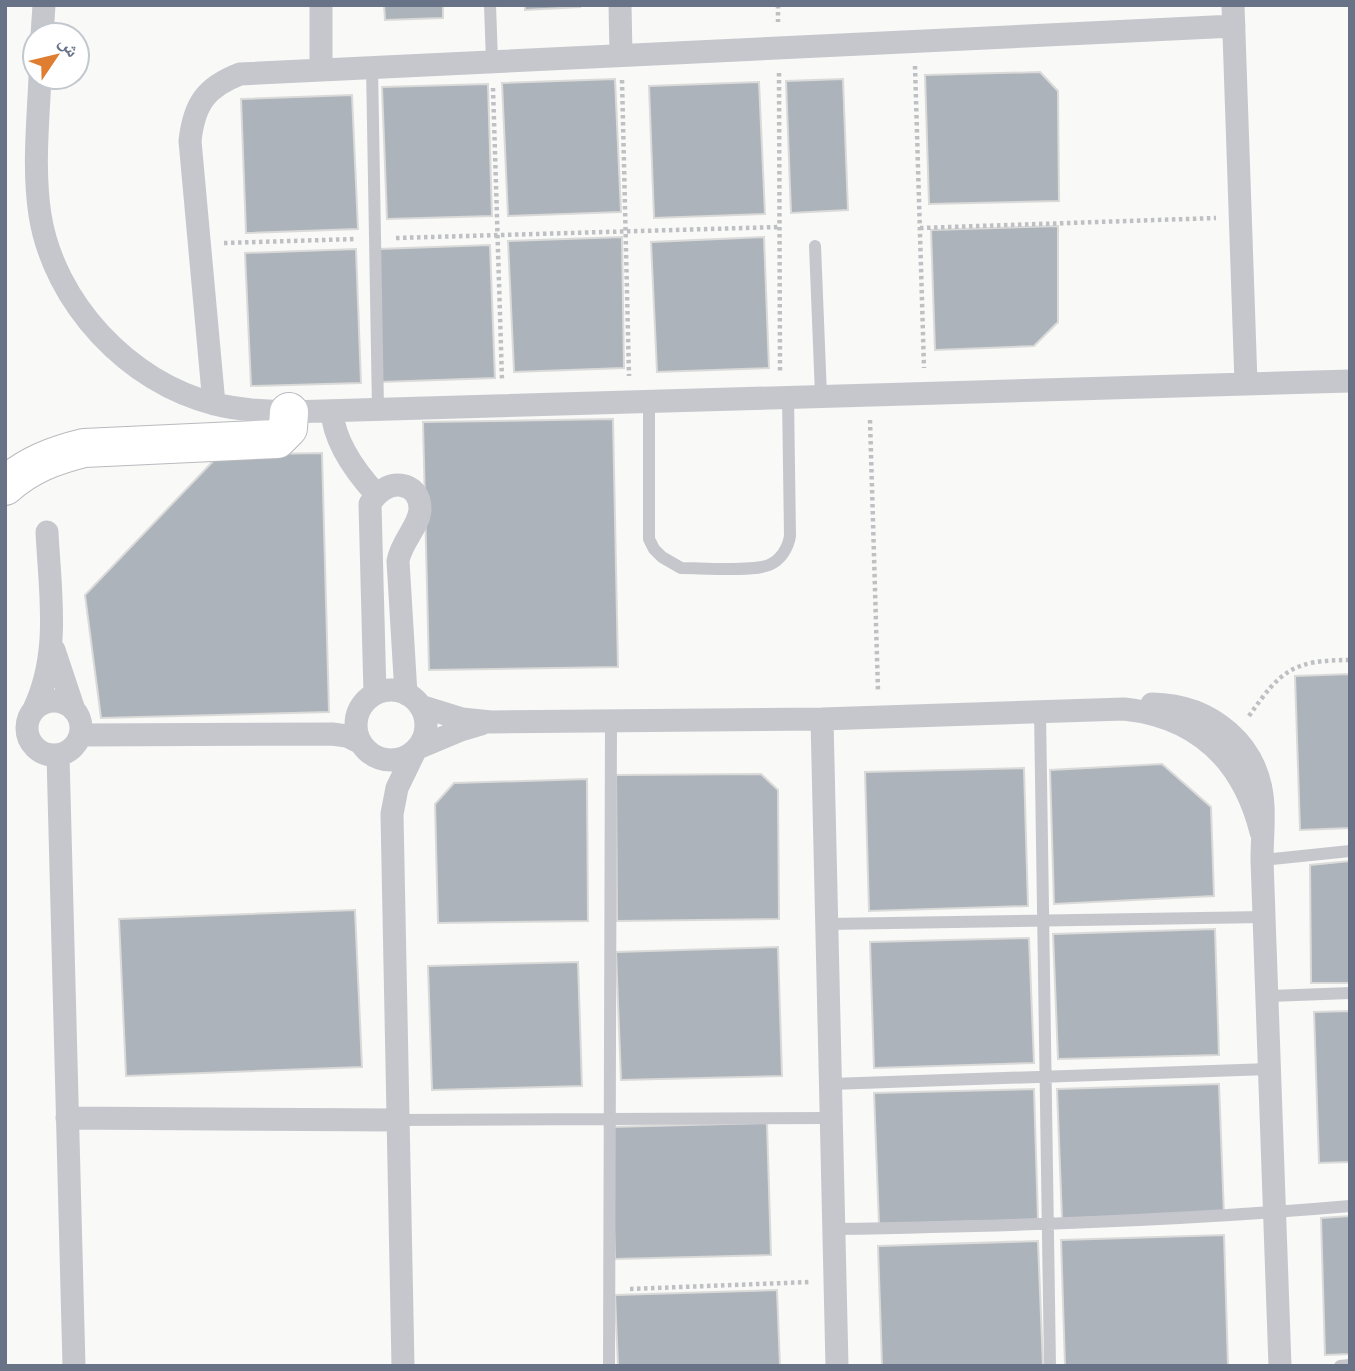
<svg xmlns="http://www.w3.org/2000/svg" width="1355" height="1371" font-family="'Work Sans','Noto Naskh Arabic',sans-serif">
<rect width="100%" height="100%" fill="#f9f9f7"/>
<path fill="#adb3bb" stroke="#dadbd9" stroke-width="2" d="M384,5H443V18L385,20Z
M525,5H580V7L525,10Z
M1040,72L1058,91L1059,201L929,204L925,75Z
M615,79L621,212L508,216L502,83Z
M843,79L848,210L791,213L786,81Z
M759,82L765,214L654,218L649,86Z
M488,84L492,216L387,219L382,87Z
M352,95L358,229L246,233L241,99Z
M1058,226V322L1034,346L935,350L931,230Z
M622,237L624,368L514,372L508,241Z
M764,237L769,368L657,372L651,242Z
M490,245L495,378L381,382L378,249Z
M356,249L361,383L251,386L245,253Z
M613,419L618,667L429,670L423,422Z
M322,453L329,712L101,718L85,595L219,455Z
M1350,674V828L1300,830L1295,676Z
M1162,764L1211,807L1214,896L1054,904L1050,770Z
M1024,768L1028,906L869,911L865,772Z
M761,774L778,790L779,919L617,921L616,775Z
M587,779L588,921L438,923L435,804L454,783Z
M1350,861V983H1311L1310,865Z
M355,910L362,1067L126,1076L119,919Z
M1215,929L1219,1055L1058,1059L1053,934Z
M1029,938L1034,1063L874,1068L870,942Z
M778,947L782,1076L621,1080L616,952Z
M578,962L582,1086L432,1090L428,966Z
M1350,1011V1162L1319,1163L1314,1012Z
M1219,1084L1224,1215L1062,1219L1057,1089Z
M1034,1089L1038,1220L879,1224L874,1093Z
M767,1123L771,1255L615,1259L611,1127Z
M1350,1216V1354L1325,1355L1321,1218Z
M1224,1235L1228,1365L1065,1366L1061,1240Z
M1038,1241L1043,1366H882L878,1246Z
M777,1290L780,1366H618L615,1295Z"/>
<g fill="none" stroke-linecap="round" stroke-linejoin="round">
<defs>
<path id="highway" d="M5,486C28,465 55,455 84,448L277,439L288,428L289,412"/>
</defs>
<use href="#highway" stroke="#b8babe" stroke-width="40"/>
<path stroke="#bfc0c3" stroke-width="4.5" stroke-dasharray="3.5 3.5" stroke-linecap="butt" d="M778,5V22
M915,66L924,368
M779,73L780,372
M622,80L629,376
M493,88L502,380
M920,228L1216,218
M396,238L779,227
M224,243L356,239
M870,420L878,691
M1249,716C1281,670 1293,660 1350,660
M630,1289L810,1282"/>
<path stroke="#c5c7cc" stroke-width="12" d="M490,5L492,61
M372,66L378,409
M815,246L821,395
M649,401V539L654,549L662,557L681,568C702,568 751,572 769,565C781,560 788,548 790,536L788,396
M1040,712L1050,1366
M1262,860L1350,851
M827,924L1264,917
M1267,996L1350,993
M831,1084L1270,1069
M398,1120L831,1118
M834,1229C1006,1226 1178,1221 1350,1206
M609,1366L611,720
M1340,1366L1350,1365"/>
<path stroke="#c5c7cc" stroke-width="23" d="M321,5V69
M620,5L621,55
M1233,5L1246,383
M42,35L44,5
M40,77C38,123 33,169 40,215C54,303 129,383 215,404C239,410 264,411 289,412L1350,381
M214,404L190,141C194,104 206,87 240,74L1234,26
M332,411C334,442 355,471 376,494
M54,650L74,710
M356 725a35 35 0 1 1 70 0a35 35 0 1 1-70 0Z
M375,694L370,504C385,476 421,480 420,510C419,526 401,542 398,561L406,694
M27 728a27 27 0 1 1 54 0a27 27 0 1 1-54 0Z
M1152,704C1211,705 1260,744 1263,806C1264,823 1262,842 1262,860L1280,1366
M420,706L462,719L491,722L822,719L1124,709C1199,717 1243,760 1261,832
M33,711C61,654 50,593 47,532
M822,719L837,1366
M81,735L332,734L347,736L361,743
M418,748L461,730L481,724
M58,755L74,1366
M67,1118L398,1120
M403,1366L392,814L397,788L414,753"/>
<use href="#highway" stroke="#fff" stroke-width="38"/>
</g>
<rect width="1355" height="1371" fill="none" stroke="#697387" stroke-width="14"/>
<g transform="translate(56 56) rotate(55)"><circle r="33" fill="#ffffff" stroke="#c3c7cf" stroke-width="2"/>
<path d="M0-5L12 26L0 18L-12 26Z" fill="#df7d31"/>
<text y="-10" font-size="19" font-weight="bold" text-anchor="middle" fill="#697387">ش</text>
</g>
</svg>
